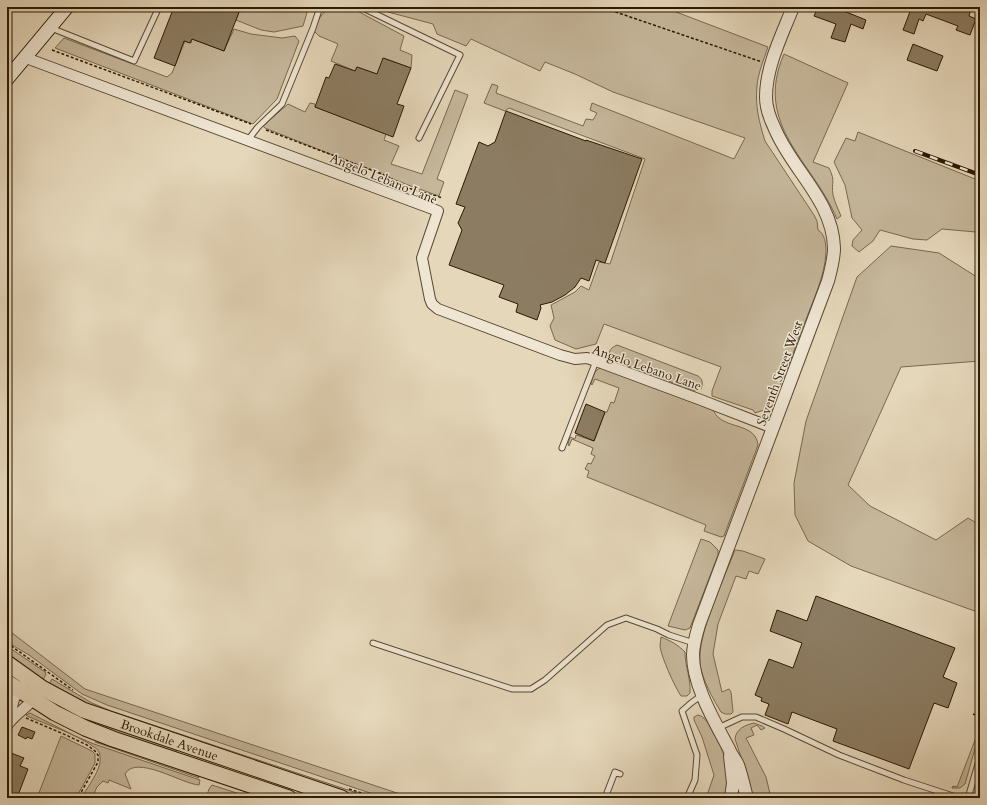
<svg xmlns="http://www.w3.org/2000/svg" width="987" height="805" font-family="Cardo,serif">
<rect width="100%" height="100%" fill="#e5d7ba"/>
<filter id="stains"><feTurbulence type="fractalNoise" baseFrequency=".005" numOctaves="4"/><feColorMatrix values="0 0 0 0 .2 0 0 0 0 .09 0 0 0 0 .02 0 0 0 .5 -.17"/></filter>
<radialGradient id="worn" r=".72"><stop offset=".6" stop-color="#630" stop-opacity="0"/><stop offset="1" stop-color="#630" stop-opacity=".3"/></radialGradient>
<path fill="#c6b79b" stroke="#79684f" d="M241,7H308V9L303,26L274,32L261,30L236,20Z
M331,7H350L404,36L400,50L412,55L411,68L384,58L377,74L357,67L355,71L331,61L338,44L319,36L314,31C317,21 322,12 331,7Z
M376,7H663L768,47C764,59 758,73 757,86C755,105 759,122 765,141L814,215L817,221L818,230C825,234 826,244 826,252C825,277 812,302 804,325C794,350 783,383 769,407L764,410L755,413L753,410L712,396V391L721,367L604,324L596,344L576,349L555,340L550,326L554,318L551,305L575,292L581,286L589,290L599,262L610,264L645,159L509,108L505,111L484,103L492,84L498,86L496,93L583,126L586,119L593,120L597,113L590,110L592,103L734,159L745,138L613,92L575,74L545,62L540,71L471,39L466,46L437,34L433,24L388,12Z
M234,29L251,34L282,38L295,36L299,41L277,99L253,124L55,48L64,38L167,77L172,73L185,41L191,43L192,39L224,51Z
M784,54L848,83L813,162L829,168C836,182 831,182 833,195C835,203 838,209 841,216L837,219C812,160 753,125 784,54Z
M455,90L468,95L437,179L444,182L439,196L408,185L265,128L263,126L288,104L305,112L310,103L315,104V107L386,134L384,140L399,146L391,164L422,174Z
M858,132L980,181V224L976,232L942,229L927,240L913,239L880,230L873,241L859,252L852,246L853,240L862,230L852,218L845,185L834,162L846,138L855,141Z
M891,246L939,253L980,279V361L901,367L848,485L870,506L936,540L968,518L980,525V613L851,566L808,541L795,515L794,483L806,421L857,277Z
M617,345L698,376C703,379 703,384 701,389L695,391L612,360L609,357C609,350 611,348 617,345Z
M601,368L713,410C715,413 716,416 719,418C731,428 756,425 758,445L724,536L721,537L704,531L706,525L587,477L589,471L585,469L588,463L591,464L595,456L591,454L593,448L572,439L569,446L568,444L570,437L575,439L576,435L594,441L605,412H607L611,402L614,403L619,388L595,379L592,385L591,384C593,378 594,369 601,368Z
M701,539L710,542L718,550V555L690,628L685,630L668,626Z
M735,550L743,551L765,559L758,574L749,571L746,579L736,576L718,624L713,654L722,692L729,689L731,692L733,712L731,714H725L721,712C713,699 702,679 700,664C697,634 724,579 735,550Z
M7,629L85,689L412,798H385L107,705L82,694L29,655L7,642Z
M661,637C671,641 678,645 685,652C685,666 691,679 690,693L687,696H681C675,687 661,657 660,646C660,643 661,640 661,637Z
M7,646L45,672L46,674L43,680L7,656Z
M52,679L92,703L111,711L372,798H358L115,717L93,707L49,684Z
M30,713L32,714L75,736L94,744L200,780L199,785C182,784 136,754 125,774L131,789L109,780L108,783L103,781L97,787L92,798H81C87,788 102,769 100,757C100,753 98,749 94,747C76,734 48,725 27,716L26,715Z
M698,715C711,717 726,757 728,770C729,779 727,789 727,798H706L714,775L702,737L694,720V717Z
M754,723L762,726L765,728L761,730L757,725L751,728L754,735L746,738L766,777L771,798H752L746,772L735,739C736,729 745,725 754,723Z
M107,724L177,748L175,755L105,731Z
M979,730L980,731L965,784L960,788H952L953,786L957,787Z
M61,736L92,751L95,754V763L76,798H37Z
M95,742L122,748L196,773L199,778Z
M212,785L252,798H206L209,789Z"/>
<path fill="#8c7c62" stroke="#2c1903" d="M174,7H241L224,51L192,39L190,43L184,41L175,66L154,58Z
M818,7H834L866,20L863,29L851,24L845,42L831,38L836,24L814,16Z
M909,7H965L971,9L969,16L976,19L970,35L956,30L958,26L926,14L923,21L919,19L914,34L903,30L911,9Z
M913,44L943,56L937,71L907,60Z
M383,58L411,68L397,104L404,106L393,137L315,107L326,77L329,78L335,64L355,71L357,67L377,74Z
M506,111L586,141V140L642,159L605,263L596,260L589,281L581,278L575,287L565,295L552,302L540,305L541,308L537,320L516,312L518,304L499,297L504,285L449,265L462,230L458,223L465,207L456,204L479,142L488,146L495,142Z
M586,404L605,412L594,441L575,433Z
M816,596L955,648L943,677L957,683L948,708L934,703L909,769L833,741L837,729L792,712L788,724L765,715L769,704L761,701L762,698L755,695L769,659L793,668L802,643L770,631L777,610L807,621Z
M22,727L35,732L32,739L27,737L26,739L18,735Z
M11,753L24,758L20,766L28,769L17,798H7V774L12,760L9,759Z"/>
<g fill="none" stroke-linecap="round" stroke-linejoin="round">
<defs>
<path id="service" d="M361,7L460,55L419,138
M51,28L134,61L159,7
M248,140L258,127L282,104L313,28L320,7
M562,448L596,361
M373,643L512,689H531L545,680L607,625L626,618L657,629L669,635L694,643
M718,728L742,717H756L784,729L839,755L904,780L959,798
M605,798L615,772L620,774
M687,798L695,780L697,755L682,711L691,703L702,695
M968,798L980,757"/>
<path id="minor" d="M26,58L438,211L422,258L430,299L432,304L438,309L560,355L575,359L587,358L596,361L701,400L773,428
M9,723C18,712 29,706 37,695
M7,726L14,699L22,686"/>
<path id="tertiary" d="M730,756L733,783L731,798
M747,798C744,787 742,776 738,765C736,760 731,755 729,749C715,722 693,686 693,655C693,645 696,635 699,625L828,281C831,270 834,259 834,248C833,201 792,170 775,129C770,119 766,108 766,97C766,66 782,35 793,7"/>
<path id="secondary" d="M7,79L67,7"/>
<g id="primary">
<path id="s1" d="M7,663L42,688L83,710L342,798"/>
<path d="M7,682L55,713L85,728L113,739L289,798"/>
</g>
</defs>
<use href="#service" stroke="#5a4831" stroke-width="7"/>
<use href="#minor" stroke="#5a4831" stroke-width="12"/>
<use href="#tertiary" stroke="#5a4831" stroke-width="14"/>
<use href="#secondary" stroke="#2c1903" stroke-width="15"/>
<use href="#primary" stroke="#2c1903" stroke-width="17"/>
<path stroke="#2c1903" stroke-width="1.5" stroke-dasharray="3 2" stroke-linecap="butt" d="M601,7L762,62
M52,50L251,124
M266,130L385,175L408,188L443,198
M7,643L73,690
M973,714L980,717
M26,718L66,735L87,745L95,751L98,755V762L78,798
M349,789L378,798"/>
<use href="#service" stroke="#eee5d2" stroke-width="5"/>
<use href="#minor" stroke="#eee5d2" stroke-width="10"/>
<use href="#tertiary" stroke="#eee5d2" stroke-width="12"/>
<use href="#secondary" stroke="#eee5d2" stroke-width="13"/>
<use href="#primary" stroke="#e5d7ba" stroke-width="15"/>
<defs>
<path id="rail" d="M915,151L980,175"/>
</defs>
<use href="#rail" stroke="#2c1903" stroke-width="4"/>
<use href="#rail" stroke="#eee5d2" stroke-width="2.5" stroke-dasharray="8" stroke-linecap="butt"/>
</g>
<g text-anchor="middle" stroke-width="3" stroke-linejoin="round" paint-order="stroke">
<g font-size="13" fill="#2c1903" stroke="#eee5d2">
<text transform="translate(384 178) rotate(22)" y="5">Angelo Lebano Lane</text>
<text transform="translate(647 367) rotate(19)" y="5">Angelo Lebano Lane</text>
<text transform="translate(779 373) rotate(-70)" y="5">Seventh Street West</text>
<text dy="5" stroke="none"><textPath href="#s1" startOffset="181">Brookdale Avenue</textPath></text>
</g>
</g>
<rect width="987" height="805" fill="none" stroke="#e5d7ba" stroke-width="24"/>
<rect x="8" y="8" width="971" height="789" fill="none" stroke="#2c1903" stroke-width="2"/>
<rect x="12" y="12" width="963" height="781" fill="none" stroke="#2c1903"/>
<rect width="100%" height="100%" filter="url(#stains)"/>
<rect width="100%" height="100%" fill="url(#worn)"/>
</svg>
